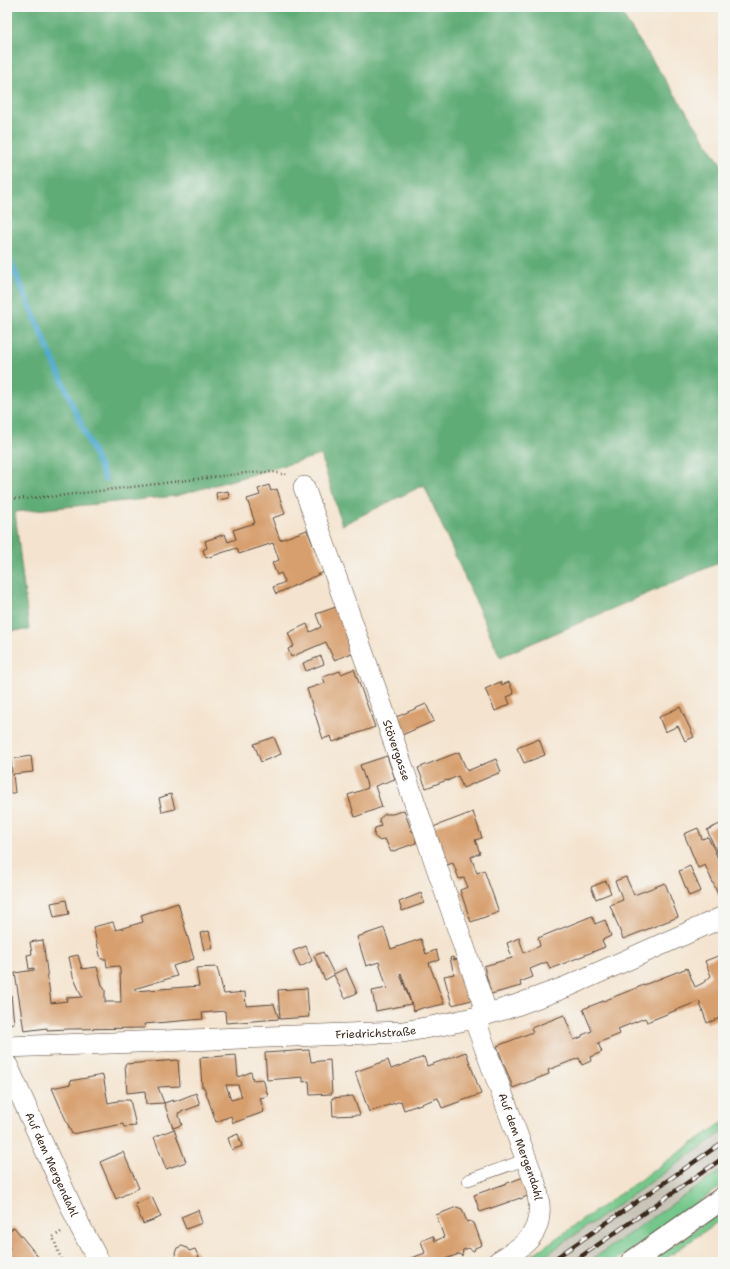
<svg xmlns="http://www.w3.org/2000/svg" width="730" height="1269" font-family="'Shantell Sans',sans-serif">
<rect width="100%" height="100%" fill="#f6f6f2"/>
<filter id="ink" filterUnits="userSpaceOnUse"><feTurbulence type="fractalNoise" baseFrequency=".025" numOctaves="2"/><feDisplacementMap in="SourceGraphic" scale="8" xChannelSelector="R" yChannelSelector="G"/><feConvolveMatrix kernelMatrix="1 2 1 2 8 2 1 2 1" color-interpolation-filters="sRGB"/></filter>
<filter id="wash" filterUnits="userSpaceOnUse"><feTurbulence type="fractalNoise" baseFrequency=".012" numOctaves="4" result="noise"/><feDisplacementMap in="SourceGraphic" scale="16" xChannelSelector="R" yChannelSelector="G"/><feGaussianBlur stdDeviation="0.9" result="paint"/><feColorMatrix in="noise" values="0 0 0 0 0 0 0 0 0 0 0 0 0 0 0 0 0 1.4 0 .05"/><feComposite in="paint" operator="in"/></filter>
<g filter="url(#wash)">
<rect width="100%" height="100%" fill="#f4e4cf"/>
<path fill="#c8c4b8" d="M723,1132V1169L588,1262H536Z"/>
<path fill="#73c78a" stroke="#577854" d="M723,1122V1132L536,1262H522Z
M723,1169V1185L614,1262H588Z
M723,1210V1218L661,1262H649Z"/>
<path fill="#5eac76" stroke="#4c6b4a" d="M7,7H617L723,167V561L500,657L424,485L342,525L321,455L176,496L15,512L29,630L7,631Z"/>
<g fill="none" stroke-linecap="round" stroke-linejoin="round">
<path stroke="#51aace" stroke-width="6" d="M7,254L105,479"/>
</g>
<g id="blocks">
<path fill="#d79f6d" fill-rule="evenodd" d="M269,485L271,491L277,489L285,514L272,518L280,540L307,530L324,572L276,594L273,587L285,582L281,573L277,575L272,563L279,560L273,543L239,554L237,548L206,558L203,550L207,548L205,541L225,534L228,542L236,539L233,530L255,523L247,499L260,495L258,489Z
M228,491L229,498L217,500L216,493Z
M336,607L352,653L334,660L326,642L291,657L288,649L294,646L288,633L307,624L310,632L321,627L316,614Z
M321,656L324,664L306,671L303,663Z
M354,669L375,727L333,742L331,736L323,739L307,689L325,683L323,677L340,671L341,674Z
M500,682L502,685L509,682L514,694L507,697L510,704L495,711L485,689Z
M426,704L434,721L402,735L394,718Z
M680,707L694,737L685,741L678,726L665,732L659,717Z
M274,737L281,754L261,762L254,744Z
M539,739L545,755L524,763L517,748Z
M459,752L467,771L496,759L501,772L463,788L458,776L447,781V780L426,788L418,768Z
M31,756L33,772L13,774L15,793H7V773L12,772L11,759Z
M387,756L395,779L375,786L382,807L355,817L348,795L368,788L360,765Z
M171,794L175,809L162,812L159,798Z
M404,810L411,830L416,835V843L391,852L385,839L380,841L374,836L375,828L381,826L379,819L385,814H393Z
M473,812L482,838L475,840L480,853L471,857L477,873L484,870L499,912L471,922L460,890L468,887L464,878L459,879L453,863L447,865L433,827Z
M720,824L723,830V866L707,830Z
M698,828L702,839L708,837L723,869V900L721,901L705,865L698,868L684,834Z
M690,866L701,891L689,896L679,871Z
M626,877L634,895L665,883L678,917L623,939L610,905L623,900L615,881Z
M606,881L611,893L596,899L591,887Z
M421,893L424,903L402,911L399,902Z
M66,900L69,914L54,917L51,903Z
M178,903L194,959L173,966L177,976L134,989L135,991L199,986L196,968L217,967L224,994L245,992L246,1006L274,1004L279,1019L226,1023L225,1011L202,1013L203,1019L144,1024L145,1028L69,1029L47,1030V1028L24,1031L15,973L34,970V968L29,969L27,955L32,954L30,942L43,940L51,1003L67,1001L66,998L82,997L73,976L69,957L78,955L82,969L97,967L102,985L105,990V1002H121L120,970L119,966L107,967L106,959H101L93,927L113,922L116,930L143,922L141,915Z
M592,916L595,924L605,920L611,936L602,940L605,947L550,969L547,962L530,969L533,977L520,982L521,986L491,994L484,966L512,958L507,943L519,938L524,953L540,946L538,938Z
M384,928L391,949L421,939L426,954L436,950L439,960L429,963L444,1004L426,1008L425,1007L414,1011L401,973L400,974L411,1004L376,1011L372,991L387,988L379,962L366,966L357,937Z
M209,931L213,948L204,950L200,933Z
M306,946L312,961L300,967L293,951Z
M323,952L334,974L346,968L357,993L345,998L334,975L325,980L314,956Z
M723,954V1017L707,1023L699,1001L647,1022L645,1018L618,1029L620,1034L598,1043L602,1052L590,1057L591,1061L582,1065L579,1058L548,1070L549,1074L513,1088L497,1046L533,1032L531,1028L564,1015L574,1040L582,1037V1035L592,1031L583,1009L687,968L695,987L703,983L711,976L705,961Z
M453,957L454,960L462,958L472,1000L452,1005L444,976L454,974L450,958Z
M307,988L309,1017L280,1019L278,990Z
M7,995H11L14,1023L7,1024Z
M309,1050L311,1062L330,1060L332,1094L310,1095L309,1081L303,1082V1077L267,1080L265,1053Z
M466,1052L481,1094L442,1108L438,1098L404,1110L401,1101L369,1112L355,1072L388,1060L391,1069L424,1057L427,1066Z
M236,1055L238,1077L251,1072L253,1080L263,1079L268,1096L260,1098L264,1112L233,1123L231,1116L216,1122L204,1087H202L200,1058ZM226,1085H238L242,1097L231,1100Z
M178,1060L180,1086L158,1087L164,1103L146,1104L145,1091L127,1093L125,1064Z
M103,1075L108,1103L118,1101V1100H130L136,1126L124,1127L123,1124L72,1134L52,1088L71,1084L70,1081Z
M196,1093L200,1105L178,1113L182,1125L173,1128L164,1103L173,1100V1102Z
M353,1096L360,1115L333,1116L332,1098Z
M174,1129L186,1162L166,1169L154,1137Z
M238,1134L242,1146L232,1150L228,1138Z
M123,1152L139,1188L116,1199L100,1162Z
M524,1177L530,1195L520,1199V1198L480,1212L474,1195Z
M152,1197L161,1217L143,1224L135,1204Z
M457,1207L462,1209L467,1222L470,1221L474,1223L482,1245L475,1248L474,1251L470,1249L469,1248L463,1250L462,1256L459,1254L437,1262H401L425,1253L421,1241L433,1236L435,1241L444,1237L436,1215Z
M198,1210L202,1223L186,1229L181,1217Z
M14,1227L40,1259L37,1262H7V1251L10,1248L7,1244V1233Z
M182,1246L187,1248L189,1251L195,1249L201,1262H165L176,1257L175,1253L177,1248Z"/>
</g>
</g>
<g filter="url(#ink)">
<use href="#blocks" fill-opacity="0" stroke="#574639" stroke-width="1"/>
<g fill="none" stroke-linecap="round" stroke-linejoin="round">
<defs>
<path id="service" d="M468,1180L527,1159"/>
<g id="minor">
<path id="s1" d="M304,487L381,704L487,1014"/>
<path id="s2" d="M474,1018L535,1183C541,1203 543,1226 526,1242C518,1250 507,1256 498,1262"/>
<path id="s3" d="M7,1047L372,1033L403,1032L441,1025L474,1018L514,1006L566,987L591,976L723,917"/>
<path id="s4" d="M7,1065L80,1226L99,1262"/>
</g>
<path id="tertiary" d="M632,1262L723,1198"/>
</defs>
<use href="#service" stroke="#574639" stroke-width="12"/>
<use href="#minor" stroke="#574639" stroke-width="22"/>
<use href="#tertiary" stroke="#574639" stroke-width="24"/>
<path stroke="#574639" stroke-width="2.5" stroke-dasharray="1 3" stroke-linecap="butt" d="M7,499L31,498L58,496L246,473L273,472L287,475
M61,1232L53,1237L62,1262"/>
<use href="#service" stroke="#fff" stroke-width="11"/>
<use href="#minor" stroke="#fff" stroke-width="21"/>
<use href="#tertiary" stroke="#fff" stroke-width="22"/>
<defs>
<path id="rail" d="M550,1262L723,1142
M573,1262L723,1158"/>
</defs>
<use href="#rail" stroke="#3b2a1e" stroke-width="4.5"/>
<use href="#rail" stroke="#f6f6f2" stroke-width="3" stroke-dasharray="9" stroke-linecap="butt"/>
</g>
</g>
<g text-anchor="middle" stroke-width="4" stroke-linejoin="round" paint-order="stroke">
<g font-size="11" fill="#3b2a1e" stroke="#f6f6f2">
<text dy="4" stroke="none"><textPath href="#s1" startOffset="279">Stövergasse</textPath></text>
<text dy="4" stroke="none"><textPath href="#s3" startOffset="369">Friedrichstraße</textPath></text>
<text dy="4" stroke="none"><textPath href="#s2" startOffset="137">Auf dem Mergendahl</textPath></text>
<text dy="4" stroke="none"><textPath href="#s4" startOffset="109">Auf dem Mergendahl</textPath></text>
</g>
</g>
<rect width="730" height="1269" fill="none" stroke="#f6f6f2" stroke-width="24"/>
</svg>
